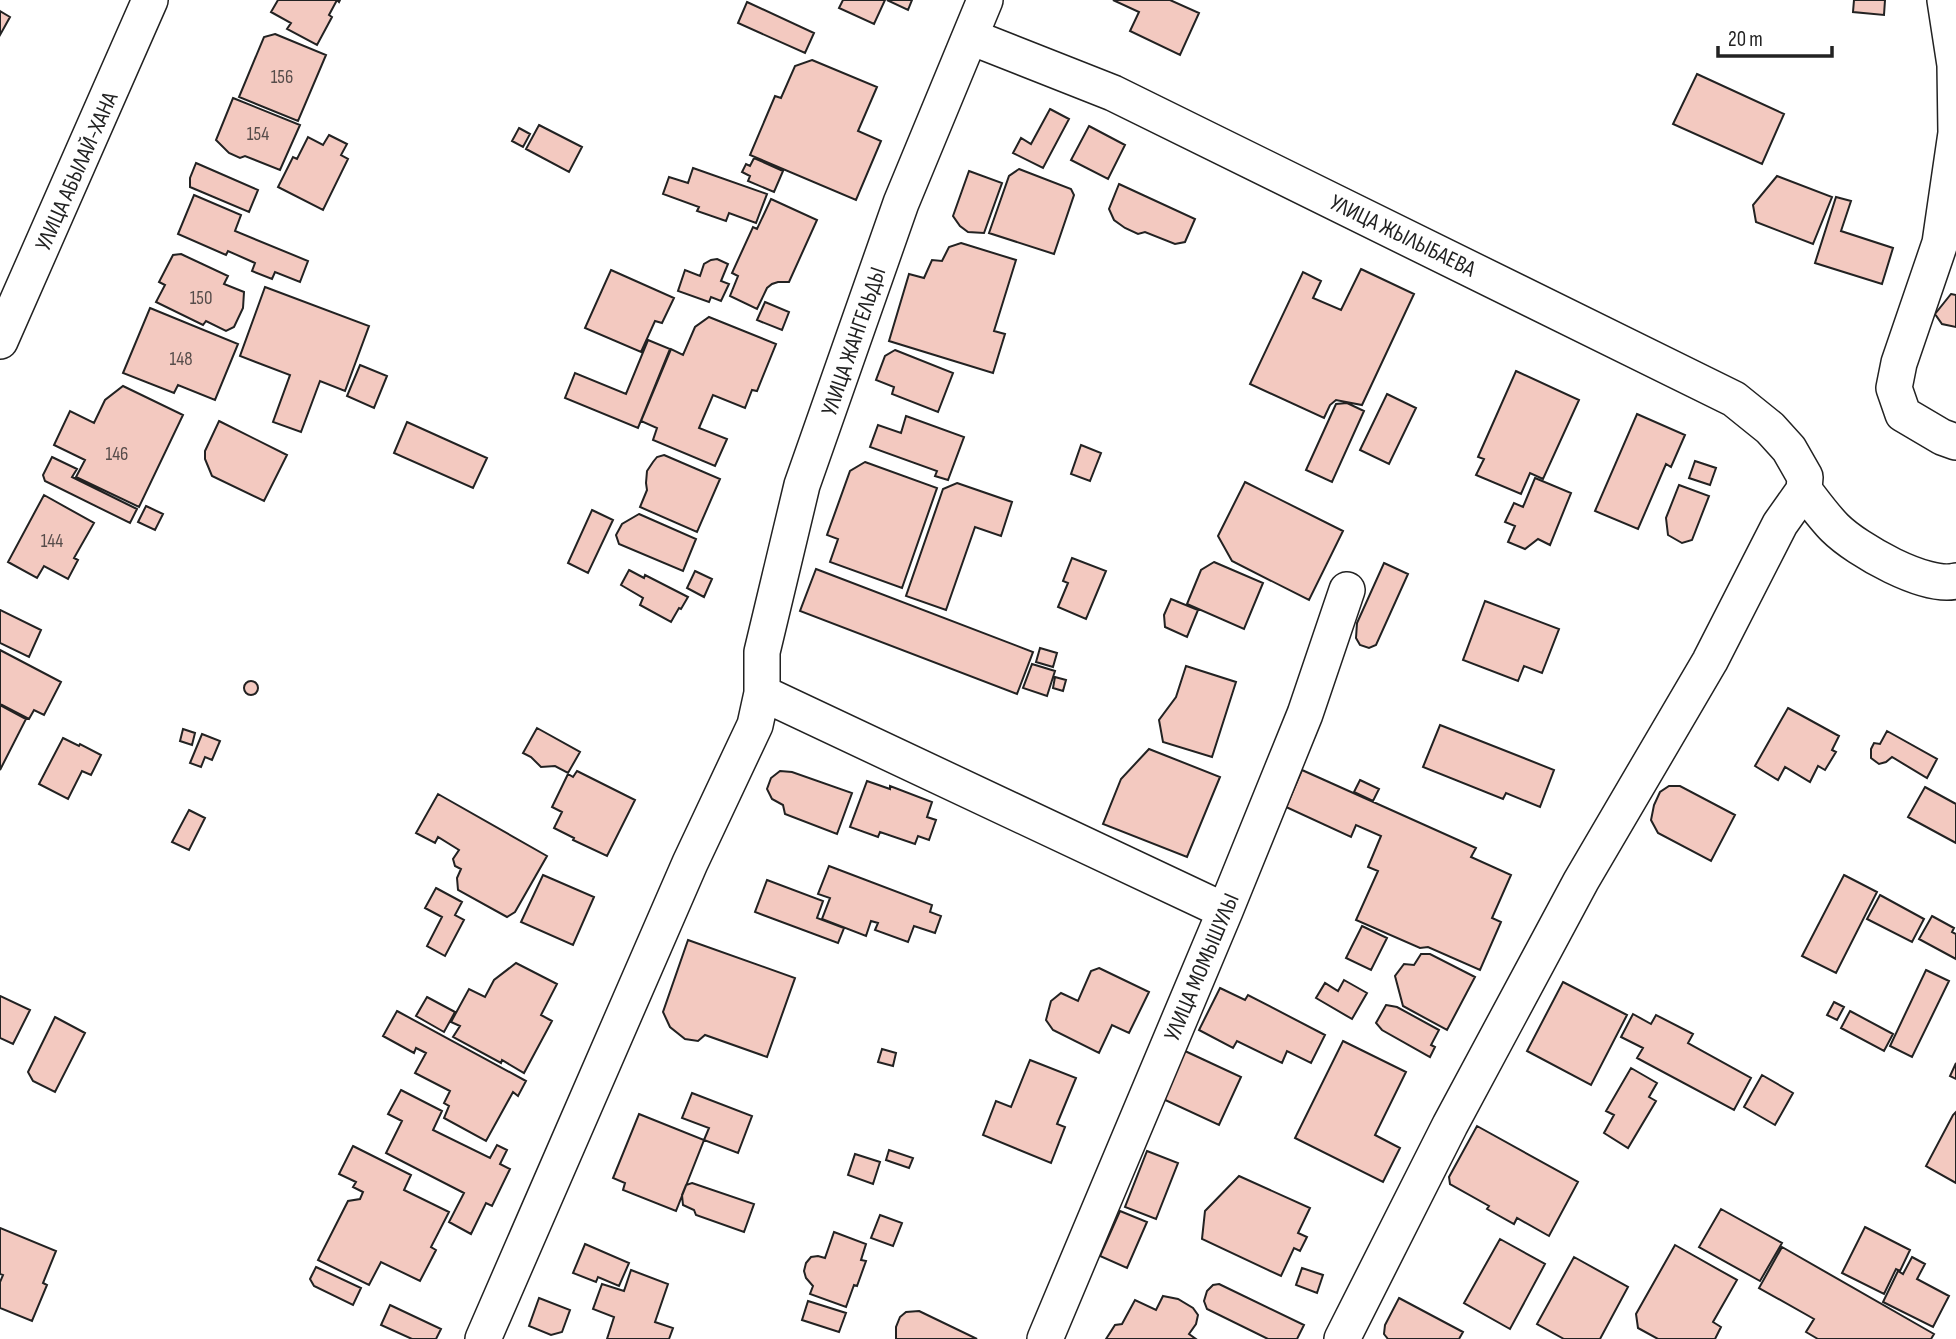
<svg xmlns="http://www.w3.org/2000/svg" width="1956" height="1339" font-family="'Sofia Sans Condensed',sans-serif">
<rect width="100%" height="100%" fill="#fff"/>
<path fill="#f3c9c0" stroke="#222" stroke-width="2" d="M278,0H340L339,2L337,0L329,15L332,17L317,45L287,29L291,23L271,12Z
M843,0H885L874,24L839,8Z
M887,0H912L908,10Z
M1113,0H1170L1199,13L1180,55L1130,31L1139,12Z
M1854,0H1885L1884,15L1853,12Z
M747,2L814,33L805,53L738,23Z
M0,11L10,17L0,35Z
M275,34L326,55L298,121L239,97L264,37Z
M812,60L877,87L858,131L881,141L856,200L750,155L775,96L781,98L795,66Z
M1697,74L1784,114L1762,164L1673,124Z
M233,98L300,125L280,170L245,156L240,158L229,153L216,140Z
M1050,109L1069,119L1043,168L1013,153L1021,138L1031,144Z
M539,125L582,147L569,172L526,149Z
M1089,126L1125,145L1108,179L1071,160Z
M519,128L530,134L523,147L512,141Z
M329,135L347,144L341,155L348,159L323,210L278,187L293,157L297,159L308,137L323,145Z
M754,158L783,171L774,192L748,181L750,176L742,172L746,164L750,166Z
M196,163L258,190L249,212L190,187V178Z
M693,168L767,194L756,223L729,213L726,221L697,211L699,207L663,194L669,177L688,183Z
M1019,169L1071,189L1074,195L1054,254L989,233L1009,176Z
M969,171L1002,183L984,233L968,232L960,226L953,216Z
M1777,176L1832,197L1813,244L1756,222L1753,205Z
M1119,184L1195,219L1185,242L1175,244L1145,232L1138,234L1125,228L1114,220L1109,209Z
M194,195L241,215L235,231L308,261L300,282L275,272L272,279L252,271L255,263L228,251L226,255L178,234Z
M1836,197L1851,201L1841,231L1893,248L1882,284L1815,263Z
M771,199L817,220L789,282H778L772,284L767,288L757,309L730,296L738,276L732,273L753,227L757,229Z
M961,243L1016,260L994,331L1005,334L993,373L889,341L909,274L924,278L932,260L942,261L949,247Z
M181,254L228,276L224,284L244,292L243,308L234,327L226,331L206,321L203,325L156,302L165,285L159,282L173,255Z
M717,259L728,264L721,281L729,284L721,301L711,297L709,302L678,291L685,270L700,276L704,264L711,260Z
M1361,269L1414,294L1362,405L1336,400L1330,405L1324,418L1250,384L1303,272L1321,281L1313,298L1341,310Z
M611,270L674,298L662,323L655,321L641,352L585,328Z
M265,287L369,326L345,391L320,381L301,432L273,422L290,375L240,356Z
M1951,294L1956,295V327L1942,324L1935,314Z
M765,302L789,312L782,330L757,320Z
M150,308L238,344L215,400L178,385L174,393L123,373Z
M709,317L776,344L757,391L752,390L745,408L713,395L699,428L727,439L715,466L653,440L657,428L641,421L671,349L683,355L695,327Z
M648,340L670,349L638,428L565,398L575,373L626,394Z
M895,350L953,373L938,412L892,394L894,387L876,380L885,356Z
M360,365L387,376L374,408L347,396Z
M1516,371L1579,400L1543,479L1530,473L1521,494L1476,475L1484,459L1478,457Z
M123,386L183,415L139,507L76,477L85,460L54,445L70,411L94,423L105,400Z
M1387,394L1416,408L1389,464L1360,450Z
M1347,403L1364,411L1332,482L1306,470L1336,404Z
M1637,414L1685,435L1671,467L1666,464L1638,529L1595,511Z
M906,416L964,437L948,480L935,476L937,471L870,447L878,425L901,433Z
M219,421L287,455L264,501L212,476L205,459V451Z
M407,422L487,458L473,488L394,453Z
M1081,445L1101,453L1090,481L1071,474Z
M664,455L720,479L697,532L640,507L647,490L646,483L647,471L653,462L657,457Z
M52,457L77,469L72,477L137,509L130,523L45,481L43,475Z
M1695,461L1716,468L1710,485L1689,478Z
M865,462L937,488L902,588L830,562L838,539L827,535L850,471Z
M1535,478L1571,493L1550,545L1538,539L1525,549L1508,542L1515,526L1505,522L1514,503L1523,507Z
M1245,482L1343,531L1309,600L1232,561L1218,536Z
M957,483L1012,502L1001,536L975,527L946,610L906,596L943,489Z
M1679,485L1709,496L1692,540L1682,543L1668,535L1666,518Z
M44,495L94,523L74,558L78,560L68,579L44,566L37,578L8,562Z
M146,506L163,514L155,530L138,522Z
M592,510L613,520L588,573L568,563Z
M639,514L696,539L683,571L619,544L616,535L622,524Z
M1072,558L1106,571L1086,619L1058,607L1068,583L1063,581Z
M1214,562L1263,583L1244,629L1187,604L1201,570Z
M1384,563L1408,574L1376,645L1369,648L1360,645L1356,638L1357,623Z
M816,569L1033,652L1017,694L800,611Z
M629,570L644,578L645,575L688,597L681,609L679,608L671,622L640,605L643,598L621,585Z
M695,571L712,579L704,597L687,588Z
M1171,599L1198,610L1187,637L1165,627L1164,615Z
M1485,601L1559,629L1542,673L1524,666L1518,681L1463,660Z
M0,610L41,630L29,657L0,643Z
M1040,648L1057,653L1053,667L1036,662Z
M0,650L61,682L44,715L34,710L29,719L0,704Z
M1032,664L1055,671L1047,696L1023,688Z
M1186,666L1236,682L1212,757L1163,742L1159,720L1176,697Z
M1055,677L1066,680L1063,691L1053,688Z
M244 688a7 7 0 1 1 14 0a7 7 0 1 1-14 0Z
M0,705L26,719L0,770Z
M1788,708L1839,736L1832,750L1836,752L1825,770L1818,766L1810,782L1785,767L1778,780L1755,766Z
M1440,725L1554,770L1540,807L1506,793L1503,799L1423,767Z
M537,728L580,752L568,773L555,766L541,767L531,757L523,753Z
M183,729L195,733L192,745L180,741Z
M1887,731L1937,759L1927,778L1892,757L1886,762L1879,764L1871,758V749L1874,743L1880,744Z
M202,734L220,741L212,760L205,757L201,767L190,763Z
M63,738L79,746L80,744L101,755L91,775L82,771L68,799L39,784Z
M1149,749L1220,777L1187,857L1103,824L1121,779Z
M1302,770L1476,848L1471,857L1511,875L1492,918L1501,922L1480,970L1428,947L1420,948L1356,920L1378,871L1368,867L1381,836L1356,825L1351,837L1286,807Z
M577,771L635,800L607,856L573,840L574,838L554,828L562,812L552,807L568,774L573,777Z
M780,771L792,772L852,793L837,834L785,814L783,805L772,799L767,789L771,778Z
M1360,780L1379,789L1373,801L1354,792Z
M867,781L890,789V786L932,802L927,817L936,820L929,840L918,836L915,844L880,832L878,837L850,827Z
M1669,786H1680L1735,815L1711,861L1658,833L1651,820L1654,805L1660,792Z
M1925,787L1956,804V843L1908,817Z
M438,794L547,856L515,912L507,917L458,890L457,878L461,869L455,866L453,859L459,850L438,837L435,843L416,833Z
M189,810L205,818L189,850L172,842Z
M829,866L932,905L930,912L941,916L935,933L914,926L908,942L875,930L878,923L871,921L866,936L822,919L830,898L818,894Z
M543,875L594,897L573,945L521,922Z
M1844,875L1877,892L1836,973L1802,956Z
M767,880L823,901L817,918L844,928L838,943L755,912Z
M436,888L462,902L455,915L464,920L445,956L427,946L442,917L425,908Z
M1880,895L1924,919L1912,942L1867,919Z
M1932,916L1954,928L1952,932L1956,934V959L1919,939Z
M1362,926L1387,938L1371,970L1346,958Z
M688,940L795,978L767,1057L705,1035L698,1041L685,1039L670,1027L663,1012Z
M1421,954H1430L1475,977L1447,1030L1403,1006L1395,976L1404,964L1414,965Z
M516,963L557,984L541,1015L552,1021L524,1073L502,1060L501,1063L453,1037L460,1026L451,1022L469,989L485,997L494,980Z
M1099,968L1149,992L1129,1033L1112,1025L1099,1053L1053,1030L1046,1020L1051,1001L1061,993L1078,1001L1091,971Z
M1926,970L1949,981L1912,1057L1890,1046Z
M1344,980L1367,993L1352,1019L1316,998L1325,983L1338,991Z
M1563,982L1627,1015L1591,1085L1527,1051Z
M1220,988L1245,1000L1248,995L1325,1035L1311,1063L1287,1051L1282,1063L1237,1041L1233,1048L1199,1030Z
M0,996L30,1010L13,1044L0,1038Z
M427,997L455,1012L444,1032L416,1016Z
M1834,1002L1844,1007L1837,1020L1827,1015Z
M1386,1005L1397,1007L1439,1030L1431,1045L1435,1047L1430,1057L1382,1030L1376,1023Z
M397,1011L526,1081L518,1096L513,1092L486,1141L444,1118L449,1106L444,1103L450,1091L415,1073L426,1053L416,1048L414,1053L383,1036Z
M1850,1011L1893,1034L1884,1051L1841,1028Z
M1633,1014L1651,1024L1656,1015L1693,1034L1688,1043L1751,1078L1734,1110L1637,1058L1643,1048L1621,1037Z
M55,1017L85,1033L55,1092L33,1081L28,1072Z
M1343,1041L1406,1072L1375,1135L1400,1148L1383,1182L1295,1138Z
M882,1049L896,1053L893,1066L878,1062Z
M1185,1051L1241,1077L1219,1125L1163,1099Z
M1030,1060L1076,1078L1057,1124L1065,1127L1051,1163L983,1135L996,1101L1011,1107Z
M1956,1063V1079L1950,1076Z
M1631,1068L1657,1083L1649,1097L1656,1101L1628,1148L1604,1133L1614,1115L1606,1111Z
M1762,1075L1793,1093L1775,1125L1744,1107Z
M401,1090L442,1111L433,1130L490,1158L497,1145L507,1150L500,1164L510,1169L492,1206L486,1203L471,1234L449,1222L464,1193L386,1153L402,1121L388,1114Z
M692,1093L752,1116L738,1153L704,1140L709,1128L682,1118Z
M1956,1112V1183L1926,1166L1953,1115Z
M639,1114L704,1140L676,1211L623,1190L625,1183L613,1178Z
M1477,1126L1578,1182L1549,1236L1517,1218L1514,1224L1487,1209L1489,1206L1450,1184L1449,1177Z
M353,1146L411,1175L404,1190L449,1212L431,1247L436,1250L420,1281L381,1262L369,1285L318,1260L348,1201L360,1199L363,1192L353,1187L356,1182L339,1174Z
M889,1150L913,1158L909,1168L886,1160Z
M1147,1151L1178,1163L1156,1219L1125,1207Z
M855,1154L880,1162L873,1184L848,1175Z
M1239,1176L1310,1208L1298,1233L1307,1237L1300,1251L1294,1248L1281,1276L1202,1239L1205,1211Z
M692,1183L754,1204L744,1232L696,1215L694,1210L683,1205L682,1195L686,1185Z
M1721,1209L1782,1243L1760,1281L1699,1247Z
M1120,1211L1147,1222L1127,1268L1100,1256Z
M880,1215L902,1223L893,1246L871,1238Z
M1865,1227L1910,1250L1900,1271L1896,1269L1884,1294L1842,1273Z
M0,1228L56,1251L43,1283L47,1285L32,1321L0,1308V1282L3,1275L0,1274Z
M834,1232L866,1244L861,1260L866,1261L857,1286L854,1285L846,1307L810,1294L813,1286L806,1278L804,1271L806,1263L811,1257L818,1256L825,1258Z
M1500,1239L1545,1264L1510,1329L1464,1303Z
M585,1244L629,1263L619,1286L598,1277L596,1282L573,1273Z
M1675,1245L1737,1280L1713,1322L1721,1327L1715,1339H1658L1638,1328L1636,1314Z
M1782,1247L1934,1334L1931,1339H1818L1806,1332L1814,1319L1759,1288Z
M1574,1257L1628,1287L1600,1339H1564L1537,1324Z
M1912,1257L1925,1264L1917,1279L1949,1296L1933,1327L1883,1302L1898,1271L1903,1274Z
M316,1267L361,1288L353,1305L314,1286L310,1279Z
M1302,1268L1323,1275L1317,1293L1296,1285Z
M631,1270L668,1284L655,1322L673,1328L669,1339H607L614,1317L593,1309L602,1284L624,1291Z
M1219,1284L1304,1325L1297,1339H1268L1207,1309L1204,1301L1207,1291L1213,1285Z
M1163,1296L1178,1299L1193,1308L1198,1315L1196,1324L1189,1334L1196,1339H1106L1115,1325L1122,1324L1135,1300L1156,1310Z
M539,1298L570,1310L562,1332L551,1335L529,1326Z
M1399,1298L1463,1332L1459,1339H1388L1384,1334L1385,1325Z
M808,1301L846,1313L839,1332L802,1320Z
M390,1305L441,1329L436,1339H412L381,1325Z
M919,1311L977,1339H896V1327L900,1317L906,1312Z"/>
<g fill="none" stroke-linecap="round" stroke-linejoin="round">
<defs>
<path id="minor" d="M1945,0L1955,65L1956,133L1940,243L1899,363L1894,388L1903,414L1942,437L1956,442
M971,37L1113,93L1734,399L1770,428L1789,449L1805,477L1804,490L1780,524L1710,661L1581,881L1450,1125L1342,1339
M0,341L150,0
M1804,490C1814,503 1824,517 1835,528C1857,550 1926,589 1956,581
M762,693L1225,911
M483,1339L690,863L755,725L762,693V652L802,485L901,203L985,0
M1045,1339L1225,911L1305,714L1347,590"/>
</defs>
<use href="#minor" stroke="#222" stroke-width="38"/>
<use href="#minor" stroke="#fff" stroke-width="35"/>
</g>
<g text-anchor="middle" stroke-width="5" stroke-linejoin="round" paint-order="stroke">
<g font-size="19" fill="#564c4a">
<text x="282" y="83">156</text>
<text x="258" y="140">154</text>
<text x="201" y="304">150</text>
<text x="181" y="365">148</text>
<text x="117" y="460">146</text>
<text x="52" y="547">144</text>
</g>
<g font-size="23" fill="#222" stroke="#fff">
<text transform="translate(76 171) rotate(-66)" y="8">УЛИЦА АБЫЛАЙ-ХАНА</text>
<text transform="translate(1403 235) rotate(26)" y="8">УЛИЦА ЖЫЛЫБАЕВА</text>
<text transform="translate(853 341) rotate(-71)" y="8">УЛИЦА ЖАНГЕЛЬДЫ</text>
<text transform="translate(1201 967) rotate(-67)" y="8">УЛИЦА МОМЫШУЛЫ</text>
</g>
</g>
<path d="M1718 46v10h114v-10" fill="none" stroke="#222222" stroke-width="3.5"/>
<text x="1728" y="46" font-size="21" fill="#222222" stroke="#ffffff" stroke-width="5" paint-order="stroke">20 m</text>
</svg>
